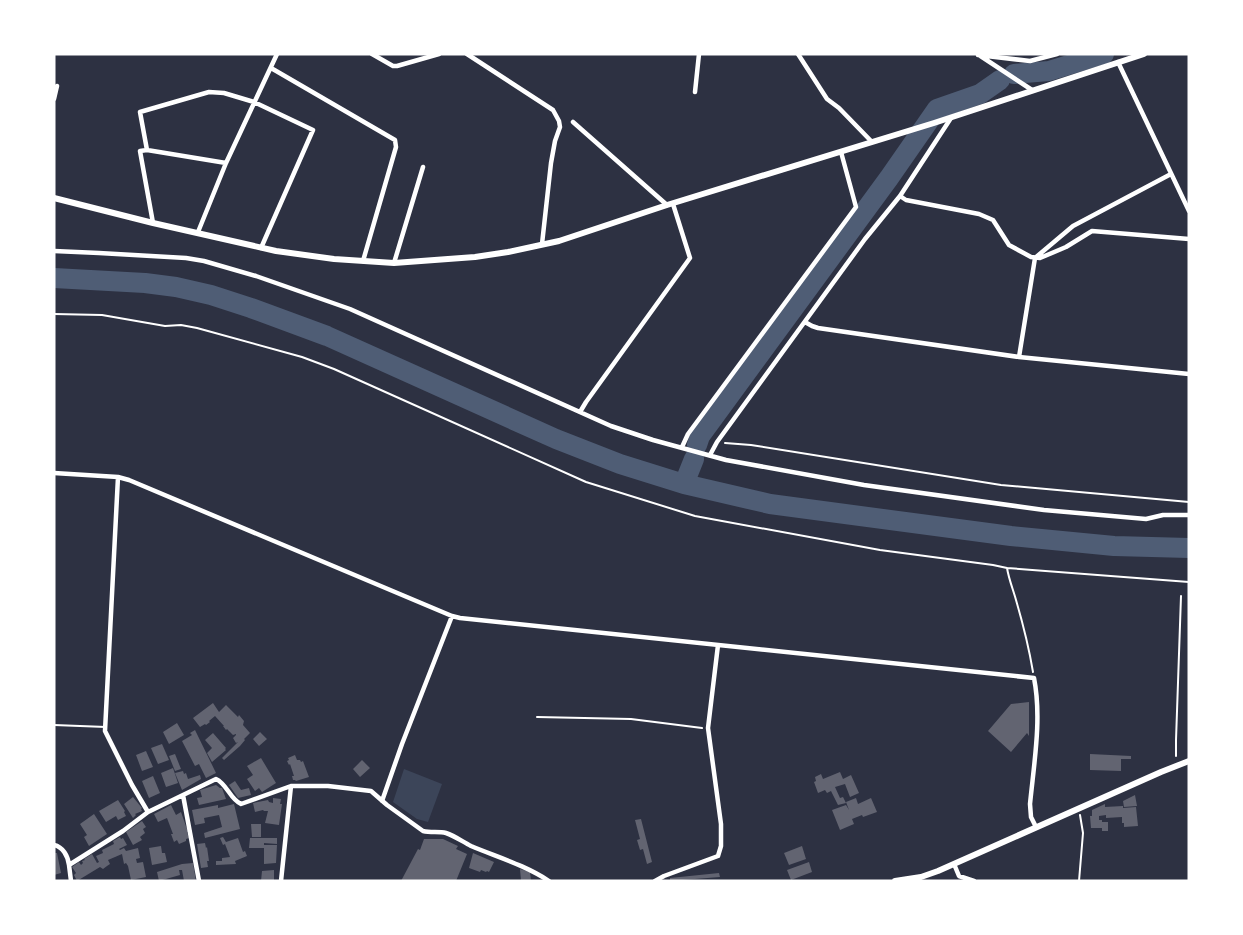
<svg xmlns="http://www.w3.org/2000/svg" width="1243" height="935" font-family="'Archivo Narrow',sans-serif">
<rect width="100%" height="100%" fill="#2d3142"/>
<path fill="#3c4559" d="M404,769L442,784L428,822L417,819L393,802Z"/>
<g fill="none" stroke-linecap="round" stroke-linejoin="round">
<path stroke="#4f5d75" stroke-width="20" d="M1014,74L1049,71L1104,54
M54,278L145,283L176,287L211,295L251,308L327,336L556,439L620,464L684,484L770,504L1011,536L1114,546L1189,548
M697,445L700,436L889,178L937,109L980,94L1000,80
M684,484L694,459"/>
</g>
<path fill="#626471" d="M1029,702V736L1027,733L1011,752L988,731L1011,704Z
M213,703L219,712L226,705L238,717L239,715L244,721L243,725L250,733L244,739L245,740L240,746L224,760L222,758L238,742L236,743L233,738L236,735V734L233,735L227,729L226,730L223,726H224L215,716L209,721L210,722L206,725L205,724L200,727L193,718Z
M177,723L184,735L169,744L163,732Z
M195,730L216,773L206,778L199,764L195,766L182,741L192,735L190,733Z
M260,732L267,739L259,746L253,739Z
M213,733L226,748L225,749L226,750L212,762L207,753L212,748L205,740Z
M162,744L169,760L158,764L151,748Z
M146,751L153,767L142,771L136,755Z
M175,754L181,769L175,771L169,756Z
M1090,754L1131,756V759H1121V771L1090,770Z
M295,755L297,760H300L301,762L303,761L309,777L296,781L295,780H293L292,776H294L290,764L289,765L287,761L289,760L288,758Z
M261,758L276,783L262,792L259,788L255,791L247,779L253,775L247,766Z
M362,760L370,768L360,777L353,769Z
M173,768L178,783L166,787L161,773Z
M183,771L184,774L186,773L188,779L200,775L201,779L182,790L175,773Z
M840,772L843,779L851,775L859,793L850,797L845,784L835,787L840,798L843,797L846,803L838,805L831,791L827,793L825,790L818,793L814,782L816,781L815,777L821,774L823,779Z
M153,776L160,793L149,798L142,781Z
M235,781L241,790L249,788L251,795L238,798L229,785Z
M216,785L220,788H222L226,799L199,805L197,798L202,797L200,790Z
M1135,795L1137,806L1124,807L1123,801Z
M133,797L142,808L141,809L142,811L135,814L136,815L133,818L124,804Z
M273,798L281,799L280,804H282L279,825L265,823L268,811H264L263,810L255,812L253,803L268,800L269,802L273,803Z
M856,798L858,804L871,798L877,812L863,817L862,815L852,819L854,824L840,830L832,810L846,805L849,810L846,802Z
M118,800L125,811L124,812L126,816L118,820L116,816L106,822L99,811Z
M234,804L240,829L205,838L204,833L222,827L219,815L204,818L205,823L195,825L192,810L218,805V808Z
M1105,804V807L1123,806V808L1136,807L1138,826L1124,827V823H1122V817L1106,818V815L1099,816V820H1102V822H1108V831H1102V828H1091L1090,816H1092V810Z
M171,805L176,815L181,812L188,832H187L189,838L186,839V841L179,844L177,840L174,842L171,834H173L167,818L158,822L154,814Z
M94,814L107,834L89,846L84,837L87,835L80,824Z
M641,819L652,862L647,864L643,849L640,850L637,840L640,839L635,820Z
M142,821L146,827L143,829L145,833L140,837L142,840L133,845L126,832Z
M251,824H261V837H252Z
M120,837L121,839L123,838L127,845L119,849L120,850L124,848L126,851L138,848L140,858L136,859L137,863L143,862L146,877L131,880L128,866L126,863L124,864L122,854L108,860L110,864L107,866L103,869L100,867L77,881L74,875L76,873L72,867L79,862L81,865L83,863L82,861L85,860L84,859L92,854L97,863L99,862L96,856L103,853L102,850L114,844L113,841Z
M223,837L226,842L238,838L243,852L245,851L247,856L235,861L236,864L216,865V861H222V858L230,857L225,844L223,845L220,838Z
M250,838H277V844L264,843V845H277L276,863L264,864V848H249Z
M424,839H443L458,846L456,849L467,854L456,881H401L418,849L420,850Z
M205,843L206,848L207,847L209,861H207L208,867L201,868L197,844Z
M161,846L162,853H165L167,862L152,865L149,848Z
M802,846L806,859L789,865L784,853Z
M54,853H57L61,873L54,875Z
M473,853L494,862L489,872L487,871L486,872L481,870L480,872L469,868Z
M809,862L812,872L791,880L787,870Z
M193,863L196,881H184L182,870H179L180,875L159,881L157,872L182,864Z
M520,869L530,872L531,881H521Z
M274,870V881H261L262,871Z
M719,873L720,877L670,881V878Z"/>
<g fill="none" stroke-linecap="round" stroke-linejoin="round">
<path stroke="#fff" stroke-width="2" d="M54,314L102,315L165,326L181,325L197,328L302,357L334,369L586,482L695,516L880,550L993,565L1007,568C1009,580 1013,589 1016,600C1023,624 1029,648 1033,672
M725,443L751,445L1001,485L1189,502
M1007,568L1189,582
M537,717L631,719L702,728
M1176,756V740L1181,596
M1079,881L1083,833L1080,815"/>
<path stroke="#fff" stroke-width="2" d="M54,725L106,727"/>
<path stroke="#fff" stroke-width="4.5" d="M372,54L393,66H397L439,54
M467,54L553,110L559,121L560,127L555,141L551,163L542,244
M798,54L827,99L839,108L872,142
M978,55L1030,61L1057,54
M979,55L1032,90
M1118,62L1189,211
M271,68L395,140L396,147L363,261
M695,92L699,54
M54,99L57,86
M573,122L667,205
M147,150L140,151L153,223
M226,163L147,150L140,112L209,92L224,93L254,102L313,130L261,248
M900,196L906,200L979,214L993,220L1009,245L1031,257L1040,258L1066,247L1092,231L1189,239
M198,232L226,163L277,54
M54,251L99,253L186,258L204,261L256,276L350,309L611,426L653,440L726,460L864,485L1044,510L1146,519L1163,515H1189
M394,263L423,167
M805,322L812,326L818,328L1019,357L1189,374
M1019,357L1035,258L1073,226L1171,174
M580,412L586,402L690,258L673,204
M682,447L688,434L856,207L841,152
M710,455L717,442L865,239L900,196L951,118
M54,473L118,477L129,480L452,616L460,618L1034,678C1042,718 1034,763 1030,804L1031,817L1036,827
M118,477L105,731L132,785L148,812
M183,795L199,881
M382,801L402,744L452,616
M54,845C63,847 68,856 69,865
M954,864L959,876L974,881
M71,881L69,865L123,831L148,812L216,779C227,784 230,799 241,804L291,786H328L371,791L387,805L423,831C431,833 439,831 446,833C455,836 463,842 471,846C497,857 525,865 549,881
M281,881L291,786
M655,881L664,876L718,856L721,846V824L708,728L718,645"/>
<path stroke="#fff" stroke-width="6" d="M54,198L153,223L276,251L334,259L394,263L475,257L508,252L559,241L667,205L934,123L1144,54
M895,881L921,877L938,871L1161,772L1189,761"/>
</g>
<rect width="1243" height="935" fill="none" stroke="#ffffff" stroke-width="111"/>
</svg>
